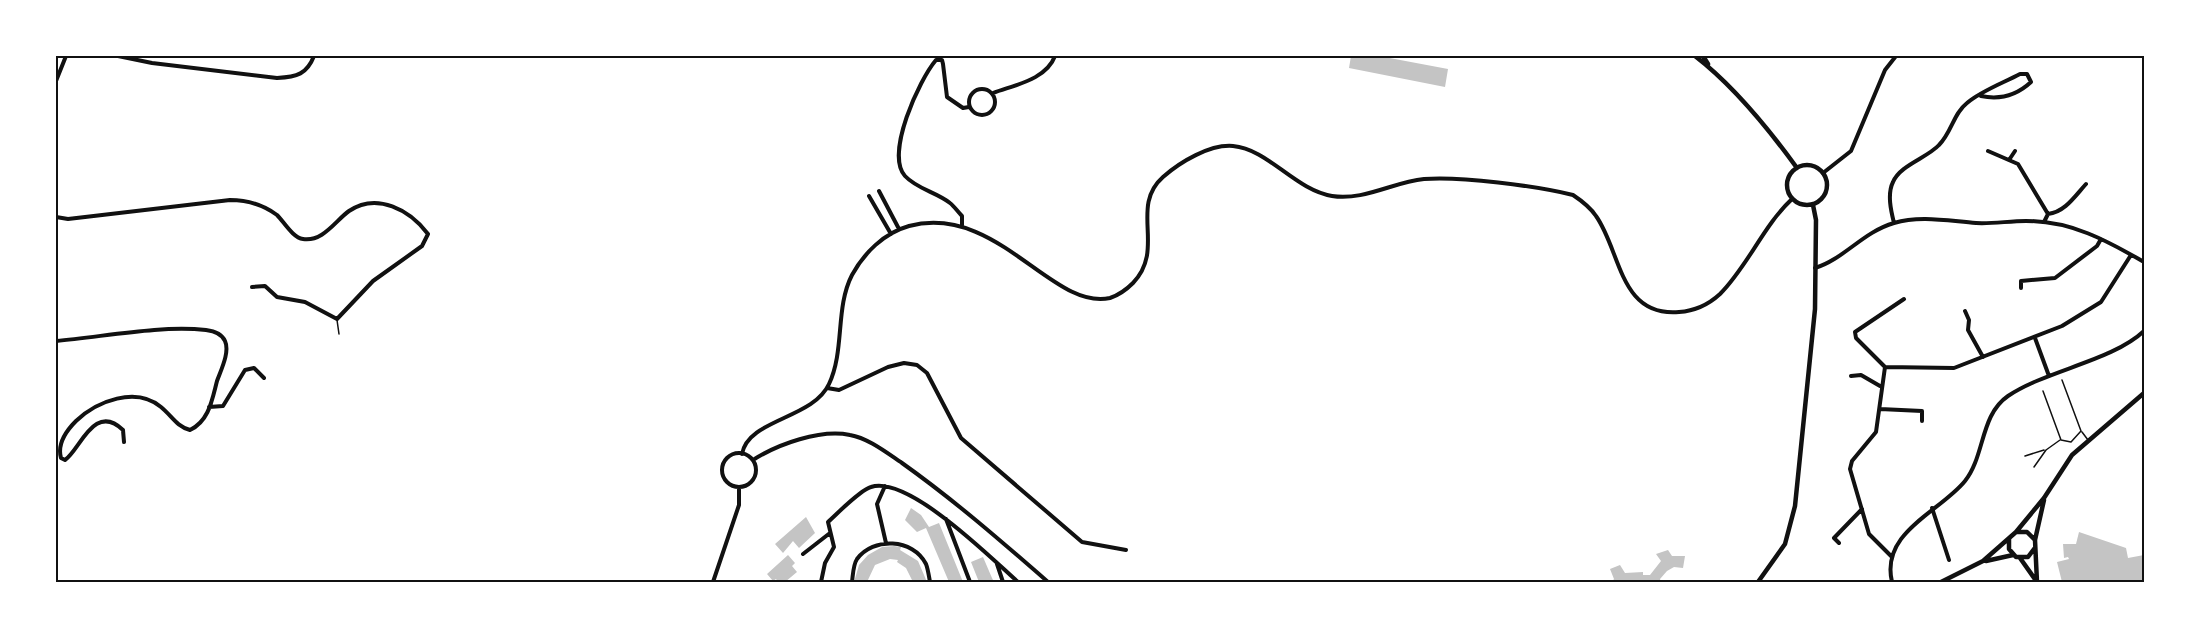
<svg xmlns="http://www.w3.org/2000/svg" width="2200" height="638" font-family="'Archivo Narrow',sans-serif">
<rect width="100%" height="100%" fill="#fff"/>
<path fill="#c4c4c4" d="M1351,56H1379L1448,69L1445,87L1349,68Z
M911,508L921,515L929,527L939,523L963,582H949L926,528L917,532L905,520Z
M806,517L815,533L799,548L793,541L783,553L775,544Z
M2079,532L2126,548L2128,558L2144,555V582H2062L2057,562L2069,559L2068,557L2064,558L2063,544H2076Z
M894,546L901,547L900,550L918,561L927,582H913L906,568L897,562L898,560L890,559L875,565L867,582H854L859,565L868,555L882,547Z
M1668,550L1672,556H1685L1683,568L1674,567L1667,571L1660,579L1661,582H1612L1614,579L1610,569L1620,565L1625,573L1643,572V575H1650L1661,561L1656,554Z
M788,555L795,563L792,566L797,572L785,582H778L776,579L773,581L767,574Z
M983,557L992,578L994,582H979L971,562Z"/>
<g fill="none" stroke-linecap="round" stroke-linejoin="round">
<path stroke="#111" stroke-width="1.5" d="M337,320L339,334
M2043,391L2061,440L2071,442L2081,431L2062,380
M2082,432L2088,440
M2025,456L2044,450
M2034,467L2046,450L2060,440"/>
<path stroke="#111" stroke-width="4" d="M118,56L152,63L277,78C297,77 307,74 314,56
M56,81L66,56
M969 102a13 13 0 1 1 26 0a13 13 0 1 1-26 0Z
M993,93C1014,85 1046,80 1055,56
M1988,151L2018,164L2048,214L2044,222
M2009,160L2015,151
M1823,173L1851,151L1885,70L1896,56
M879,191L899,229
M869,196L891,234
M2048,214C2065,212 2075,196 2086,184
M56,217L68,219L230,200C248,200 262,204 277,215C284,222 293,238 303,239C323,242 335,221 349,211C377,192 410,210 428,234L422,246L373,281L337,319L305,302L277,297L265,286L252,287
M1894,223C1891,211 1887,194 1893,182C1900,165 1927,158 1939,145C1952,132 1953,114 1967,103C1981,91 2003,83 2020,74H2027L2031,82C2016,96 2000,100 1981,96
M962,225V216C958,212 954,206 950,203C936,192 917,189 905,176C885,154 919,80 936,60H942L943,64L947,97L963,108L969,107
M1815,268C1844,259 1863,232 1894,223C1920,215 1949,221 1976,223C1992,224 2009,221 2026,221C2071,221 2106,240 2144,262
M2021,288V281L2055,278L2097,246L2101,239
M1965,311L1969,320L1968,330L1983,357
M2035,338L2049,376
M56,341C103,337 159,325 206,330C214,331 222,334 225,341C230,352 221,370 217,381C212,400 209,421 190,430C176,426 172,416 161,407C136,386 97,401 76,421C66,431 57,444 61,458L65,460C80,450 94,402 123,430L124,442
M1885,367L1954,368L2062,326L2101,302L2131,255
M1851,376L1861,375L1880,386
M827,388L839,390L888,367L904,363L917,365L927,373L961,438L1082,542L1126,550
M209,407L223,406L245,370L254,368L264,378
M1880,409L1922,411V421
M722 470a17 17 0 1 1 34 0a17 17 0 1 1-34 0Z
M742,454C748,419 813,419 829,384C845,350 835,308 852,275C864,253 884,233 909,226C997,203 1052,311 1110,298C1119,295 1126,290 1133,283C1166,249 1129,207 1163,177C1180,162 1210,144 1233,146C1268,149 1295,190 1332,196C1364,201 1393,182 1424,179C1460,176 1536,186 1573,195C1582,201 1590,207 1596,216C1621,251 1619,317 1679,312C1695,311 1708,305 1720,294C1748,266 1763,226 1792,199
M753,460C778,444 820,429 850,435C868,438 887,453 902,463C954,500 1001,541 1048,582
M885,486L877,504L886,543
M1932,508L1949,560
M946,519L970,582
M1839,543L1834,538L1862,509
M803,554L830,533
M1892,557L1869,534L1850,469L1852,461L1876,432L1885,367L1856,338L1855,332L1904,299
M997,564L1003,582
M713,582L739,505V487
M821,582L825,563L834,547L828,522C838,513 860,490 871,487C908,475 991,558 1018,582
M852,582C853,575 853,565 857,559C873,537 913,538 926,564C928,569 929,577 930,582
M1892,582C1880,532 1940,512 1965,481C1985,456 1980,415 2008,396C2047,370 2112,361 2144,331"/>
<path stroke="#111" stroke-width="4.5" d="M1695,56C1734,86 1768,128 1797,168
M1703,56L1708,64
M1787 185a20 20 0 1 1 40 0a20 20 0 1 1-40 0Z
M2017,532H2027L2035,540
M2009,539V549L2016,557H2028L2034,549
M2020,558L2037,582
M1986,561L2013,555
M1758,582L1785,544L1795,506L1815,309L1816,220L1813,205
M1941,582L1983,561L2016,532L2044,498L2072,455L2144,393
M2037,582L2035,540L2044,500"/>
</g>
<rect width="2200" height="638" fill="none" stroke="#ffffff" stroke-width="114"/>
<rect x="57" y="57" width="2086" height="524" fill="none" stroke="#111" stroke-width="2"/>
</svg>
